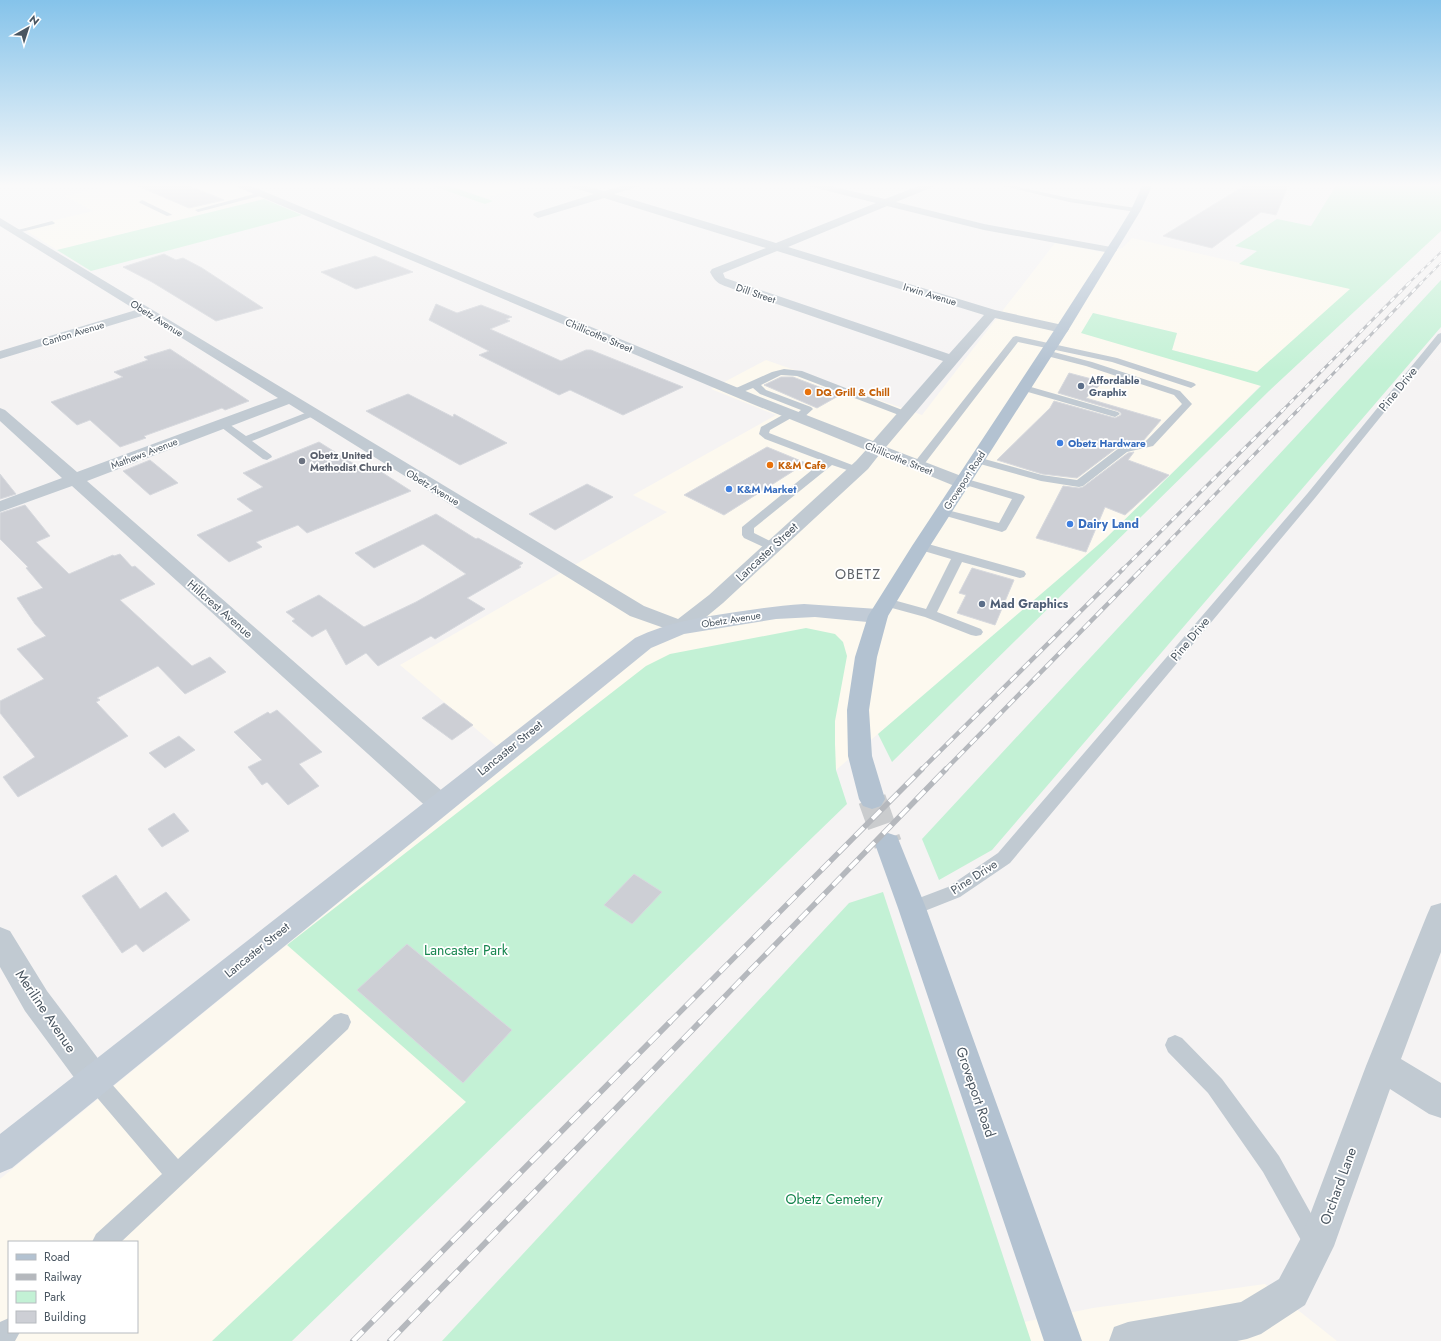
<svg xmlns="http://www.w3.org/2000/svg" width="1441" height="1341" font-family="Jost,sans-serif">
<rect width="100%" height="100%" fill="#f5f3f3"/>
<path fill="#fdf9ef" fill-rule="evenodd" d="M120,184H229L264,199L57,250L22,228L93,211L65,196Z
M444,184H534L485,198Z
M1132,238L1351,289L1257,372L1172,350L1177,333L1093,313L1082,333L1261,385L1104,540L836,770L466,1102L212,1341H0V1179L513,760L400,665L667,512L633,495L776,415L711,389L766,360L922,415L1055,243L1101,252L1122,248ZM9,1242H137V1332H9Z
M1265,1284L1337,1341H1031L1024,1322L1093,1308Z"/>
<path fill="#c3f1d5" d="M427,184H444L493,201L485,204Z
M1337,184H1441V231L1269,391L892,762L878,734L1104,540L1261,386L1081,333L1093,313L1177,333L1172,350L1257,372L1350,289L1239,264L1257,251L1235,246L1277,219L1311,226Z
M264,199L302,215L91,271L57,250Z
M1441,280V327L992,850L939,880L922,839Z
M806,628L835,634L843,642L847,656L835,721V744L836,770L847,804L292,1341H212L466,1102L287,945L646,666L670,654Z
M883,892L1031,1341H442L849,903Z"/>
<path fill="#cdcfd5" stroke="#d7d9de" d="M133,184H185L224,200L189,208Z
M1247,184H1271L1288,186L1276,215L1261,212L1212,248L1163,236Z
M164,254L176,260L183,258L202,268L263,308L216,321L152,282L123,267Z
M375,256L413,272L356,289L321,272Z
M436,304L457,313L481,305L512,317L506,319L510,321L490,329L561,361L586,350H591L683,387L623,415L570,390L559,395L479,355L489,351L429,320Z
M170,349L249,401L225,410L222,408L144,436L146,438L120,447L90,420L77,425L51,402L123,377L114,372L148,360L144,357Z
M1069,373L1103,382L1086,398L1161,420L1143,441L1118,447L1077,478L1042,474L997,460L1050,408L1054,401L1115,418L1121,415V413L1118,411L1058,393Z
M781,377H793L840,395L817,408L764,385Z
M408,394L453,417L454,414L507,443L460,465L366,411Z
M319,442L362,469L372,466L411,491L307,533L298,525L256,542L262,547L229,562L197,535L253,511L237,499L263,487L243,473Z
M767,447L806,463L724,515L684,495Z
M1134,452L1128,460L1169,475L1125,515L1105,507L1086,552L1036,538L1063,486L1079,488L1083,487L1128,453Z
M150,460L178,483L150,495L123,471Z
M0,474L16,494L0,499Z
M587,484L613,497L555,530L529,514Z
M25,505L50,536L36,542L69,574L113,555L114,556L120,554L132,567L135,566L155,584L120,600L192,666L210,657L226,672L185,694L158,666L97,698L100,700L96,702L128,736L18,797L3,777L35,757L0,713V701L44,679L17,649L46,636L35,624L17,598L43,588L26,568L28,567L0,539V513Z
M436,514L476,539L478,538L523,563L519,566L521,567L467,598L485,609L435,639L431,636L378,666L366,653L346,665L326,629L312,637L292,621L295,619L286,612L319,595L364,627L416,602L466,574L423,544L374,568L355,553Z
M972,568L1014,580L995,625L957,613L966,595L959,593Z
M444,703L473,725L452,740L422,718Z
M277,710L322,752L299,764L319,786L288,805L267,782L262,785L248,767L262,760L234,732L268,712L270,714Z
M179,736L195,750L165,768L149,753Z
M174,813L189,831L162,847L148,829Z
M634,874L662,892L632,924L604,905Z
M116,875L140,909L166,892L190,920L143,952L136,944L122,953L82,896Z
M407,944L512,1030L463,1083L357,990Z"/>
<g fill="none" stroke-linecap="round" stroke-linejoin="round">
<path stroke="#caccce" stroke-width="28" stroke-dasharray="28 14" stroke-linecap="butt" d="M872,799L888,844"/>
<path fill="#c1cad2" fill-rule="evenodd" d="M995,184H1005L1069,198L1136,208L1139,210L1136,212L1069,202Z
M262,192L264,193V195L198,212L195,210Z
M142,200L171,214L172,215L167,216L140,203L139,202Z
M52,221L55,223L54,224L17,233L14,231Z
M1441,333V342L1315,498L1010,863L960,897L912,916L906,913L903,908L906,903L948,887L998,853L1307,494L1438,334Z
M1016,336L1117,358L1194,383L1196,385L1191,388L1112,362L1018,342L922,467H914L913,465L914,463L1013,337Z
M1046,350L1092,362L1180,391L1192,404L1153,446L1127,452L1083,486L1079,487L1041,481L973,462L972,460L973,458L977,457L1042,475L1077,480L1119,448L1145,442L1182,404L1174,395L1086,366L1043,355L1042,353Z
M784,369L802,371L910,413L912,415L907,418L904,417L797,376L781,375L761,385L766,390L811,407L813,409L802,419H794L793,417L770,430L769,433L860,468L861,470L856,473L832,465L754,528V533L776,544L778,547L776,550L772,551L744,538L742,535V527L823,461L765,439L759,434L761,427L788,412L791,411L796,414L801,410L760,394L753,388L735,395L730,392L734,389L772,372Z
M1024,385L1118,412L1120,414L1115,417L1021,390L1019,388L1021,386Z
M313,410L316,411L318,413L316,415L252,441L271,455L272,457L267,460L263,459L217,424L218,422H226L246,436Z
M963,478L1023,495L1025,497L1006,530L1002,532L939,514L937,512L939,510L943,509L999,523L1012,499L959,483L958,481L959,479Z
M921,542L1024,571L1026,574L1024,577L1020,578L962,562L937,612L981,629L983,632L981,635L976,636L971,635L925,617L881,605L880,602L881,599L886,598L926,609L951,559L917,549L915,546L917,543Z
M341,1013L348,1015L351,1022L348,1029L121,1242H92L96,1234L162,1174L88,1087L85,1080L88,1073L95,1070L102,1073L178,1159L334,1015Z
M1175,1035L1182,1038L1222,1079L1279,1156L1323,1235L1327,1243L1323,1251L1315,1255L1307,1251L1263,1172L1208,1093L1168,1052L1165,1045L1168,1038Z
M9,1318V1332H20L15,1341H0V1322Z"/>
<path fill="#c1cad2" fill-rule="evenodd" d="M233,184H246L760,397L873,441L943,361L733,289C720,284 716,284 710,272L712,269L766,248L604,198L538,218L533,215L534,213L594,194L567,186L565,184H579L604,191L628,184H642L640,186L614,194L776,243L876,203L808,186L806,184H822L885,199L924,184H937L935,186L896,202L984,224L1111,247L1115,248L1117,250L1115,252L1111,253L984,230L887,206L788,247L995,310L1067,326L1069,329L1067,332L1062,333L995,318L886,447L969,479L972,483L969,487L963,488L957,487L879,455L868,469L723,603L688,632L681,634L630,616L289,404L87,481L449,797L453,804L449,811L440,814L431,811L72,486L0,512V501L62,478L0,421V408L5,410L77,472L278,398L145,315L0,359V351L136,310L0,226V218L644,606L678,619L709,595L856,461L866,450L750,403L235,186ZM777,251L984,315L949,354L725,278L723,273Z
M1441,903V952L1401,1059L1441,1083V1118L1429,1114L1390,1089L1334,1246L1305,1305L1261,1334L1247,1339L1237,1341H1109L1114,1327L1128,1322L1241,1302L1279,1279L1302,1236L1366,1066L1427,915L1431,906Z
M0,927L10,931L47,991L106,1069L111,1080L106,1091L95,1096L84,1091L25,1011L0,967Z"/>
<path fill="#c1cbd6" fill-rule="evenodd" d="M804,604L878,609L885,611L888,616L885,621L878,623L815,617L776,619L684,634L651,648L12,1168L0,1173V1134L635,638C668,622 701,617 736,612C759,609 781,605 804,604Z"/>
<path fill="#b3c2d1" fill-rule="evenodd" d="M1143,184H1153L1141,210L1069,329L930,546L888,616L877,657L869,710L872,756L885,799L881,806L872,809L863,806L859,799L848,756L847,710L855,657L868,616L912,546L1055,329L1117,233L1131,210Z
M888,833L897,836L926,908L1082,1341H1044L898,908L875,844L879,836Z"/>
<defs>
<path id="rail-far5" d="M1408,284L1441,252
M1420,284L1441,263"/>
<path id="rail-far4" d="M1282,411L1409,283
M1297,411L1421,283"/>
<path id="rail-far3" d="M1122,570L1283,410
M1141,570L1298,410"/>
<path id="rail-far2" d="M921,770L1123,569
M945,770L1142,569"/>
<path id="rail-far1" d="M669,1023L922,769
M699,1023L946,769"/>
<path id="rail" d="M353,1341L670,1022
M390,1341L700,1022"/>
</defs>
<use href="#rail-far5" stroke="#b5b8bd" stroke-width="2"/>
<use href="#rail-far4" stroke="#b5b8bd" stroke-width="3"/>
<use href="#rail-far3" stroke="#b5b8bd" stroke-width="3.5"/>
<use href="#rail-far2" stroke="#b5b8bd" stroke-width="4.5"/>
<use href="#rail-far1" stroke="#b5b8bd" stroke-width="5.5"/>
<use href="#rail" stroke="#b5b8bd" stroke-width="6"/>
<use href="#rail-far5" stroke="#fff" stroke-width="1.5" stroke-dasharray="4.5" stroke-linecap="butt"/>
<use href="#rail-far4" stroke="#fff" stroke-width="2" stroke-dasharray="5.5" stroke-linecap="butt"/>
<use href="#rail-far3" stroke="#fff" stroke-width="2.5" stroke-dasharray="7" stroke-linecap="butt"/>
<use href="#rail-far2" stroke="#fff" stroke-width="3" stroke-dasharray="9" stroke-linecap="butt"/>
<use href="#rail-far1" stroke="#fff" stroke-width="4" stroke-dasharray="12" stroke-linecap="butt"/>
<use href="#rail" stroke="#fff" stroke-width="4.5" stroke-dasharray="14" stroke-linecap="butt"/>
</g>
<linearGradient id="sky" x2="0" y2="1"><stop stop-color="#85c3ea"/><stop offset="0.5" stop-color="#fafafa"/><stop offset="1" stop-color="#fafafa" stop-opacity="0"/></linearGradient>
<rect width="1441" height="371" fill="url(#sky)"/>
<g fill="#5c6f8a" stroke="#fff" stroke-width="1.5">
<circle cx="1081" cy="386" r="4"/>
<circle cx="982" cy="604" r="4"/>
</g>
<g fill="#e8710a" stroke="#fff" stroke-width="1.5">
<circle cx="808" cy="392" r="4"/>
<circle cx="770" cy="465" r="4"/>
</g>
<g fill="#3f7fe0" stroke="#fff" stroke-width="1.5">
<circle cx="1060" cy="443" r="4"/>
<circle cx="729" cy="489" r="4"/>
<circle cx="1070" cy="524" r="4"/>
</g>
<circle fill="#6b7280" stroke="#fff" stroke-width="1.5" cx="302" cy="461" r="4"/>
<g text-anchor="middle" stroke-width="3.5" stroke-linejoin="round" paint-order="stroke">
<g font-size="10" fill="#4a5661" stroke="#fff">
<text transform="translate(756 293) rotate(19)" y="4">Dill Street</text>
<text transform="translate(930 294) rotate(17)" y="4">Irwin Avenue</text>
<text transform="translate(157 318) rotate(32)" y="4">Obetz Avenue</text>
<text transform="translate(73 333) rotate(-17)" y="4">Canton Avenue</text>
<text transform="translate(599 335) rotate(23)" y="4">Chillicothe Street</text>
<text transform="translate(144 453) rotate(-21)" y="4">Mathews Avenue</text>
<text transform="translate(899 458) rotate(22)" y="4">Chillicothe Street</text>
<text transform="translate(964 480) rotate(-57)" y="4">Groveport Road</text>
<text transform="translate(433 487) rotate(31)" y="4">Obetz Avenue</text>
<text transform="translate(731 619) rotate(-9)" y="4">Obetz Avenue</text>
</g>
<g font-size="10" font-weight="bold" fill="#4e5e75" stroke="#fff" text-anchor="start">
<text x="1089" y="384">Affordable<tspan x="1089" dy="12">Graphix</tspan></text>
</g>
<g font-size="10" font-weight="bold" fill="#c56008" stroke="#fff" text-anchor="start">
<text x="816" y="396">DQ Grill &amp; Chill</text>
<text x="778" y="469">K&amp;M Cafe</text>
</g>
<g font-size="10" font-weight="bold" fill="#366cbe" stroke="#fff" text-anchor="start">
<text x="1068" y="447">Obetz Hardware</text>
<text x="737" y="493">K&amp;M Market</text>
</g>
<g font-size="10" font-weight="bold" fill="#5b616d" stroke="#fff" text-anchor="start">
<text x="310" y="459">Obetz United<tspan x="310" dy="12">Methodist Church</tspan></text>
</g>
<g font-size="12" fill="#4a5661" stroke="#fff">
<text transform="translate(1398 389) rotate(-51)" y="4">Pine Drive</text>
<text transform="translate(767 552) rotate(-43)" y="4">Lancaster Street</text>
<text transform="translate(220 609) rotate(41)" y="4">Hillcrest Avenue</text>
<text transform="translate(1190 639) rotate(-50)" y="4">Pine Drive</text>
<text transform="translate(510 748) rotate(-39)" y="4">Lancaster Street</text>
<text transform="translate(974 877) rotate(-33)" y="4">Pine Drive</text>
<text transform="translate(257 950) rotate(-39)" y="4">Lancaster Street</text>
</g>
<g font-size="12" font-weight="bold" fill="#366cbe" stroke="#fff" text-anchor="start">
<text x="1078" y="528">Dairy Land</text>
</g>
<g font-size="12" font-weight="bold" fill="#4e5e75" stroke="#fff" text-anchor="start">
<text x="990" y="608">Mad Graphics</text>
</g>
<g font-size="14" letter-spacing="1" fill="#5f6368" stroke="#fff">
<text x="858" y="579">OBETZ</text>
</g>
<g font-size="14" fill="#17864f" stroke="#fff">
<text x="466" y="955">Lancaster Park</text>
<text x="834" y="1204">Obetz Cemetery</text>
</g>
<g font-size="14" fill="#4a5661" stroke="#fff">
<text transform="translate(46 1011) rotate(56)" y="5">Meriline Avenue</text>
<text transform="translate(976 1092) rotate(71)" y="5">Groveport Road</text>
<text transform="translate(1338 1186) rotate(-70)" y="5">Orchard Lane</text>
</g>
</g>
<rect x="8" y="1241" width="130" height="92" fill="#ffffff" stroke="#b7bbc0"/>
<rect x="16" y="1254" width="20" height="6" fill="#b3c2d1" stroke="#b7bbc0"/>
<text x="44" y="1261" font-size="12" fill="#4a5661">Road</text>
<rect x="16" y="1274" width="20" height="6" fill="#b5b8bd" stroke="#b7bbc0"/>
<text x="44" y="1281" font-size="12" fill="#4a5661">Railway</text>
<rect x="16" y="1291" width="20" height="12" fill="#c3f1d5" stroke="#b7bbc0"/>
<text x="44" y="1301" font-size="12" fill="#4a5661">Park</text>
<rect x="16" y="1311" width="20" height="12" fill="#cdcfd5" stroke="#b7bbc0"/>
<text x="44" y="1321" font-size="12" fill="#4a5661">Building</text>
<g transform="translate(28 28) rotate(39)" stroke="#ffffff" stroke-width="3" paint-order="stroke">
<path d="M0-3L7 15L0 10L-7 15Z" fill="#4a5661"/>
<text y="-6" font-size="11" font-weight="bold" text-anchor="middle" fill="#4a5661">N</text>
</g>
</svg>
